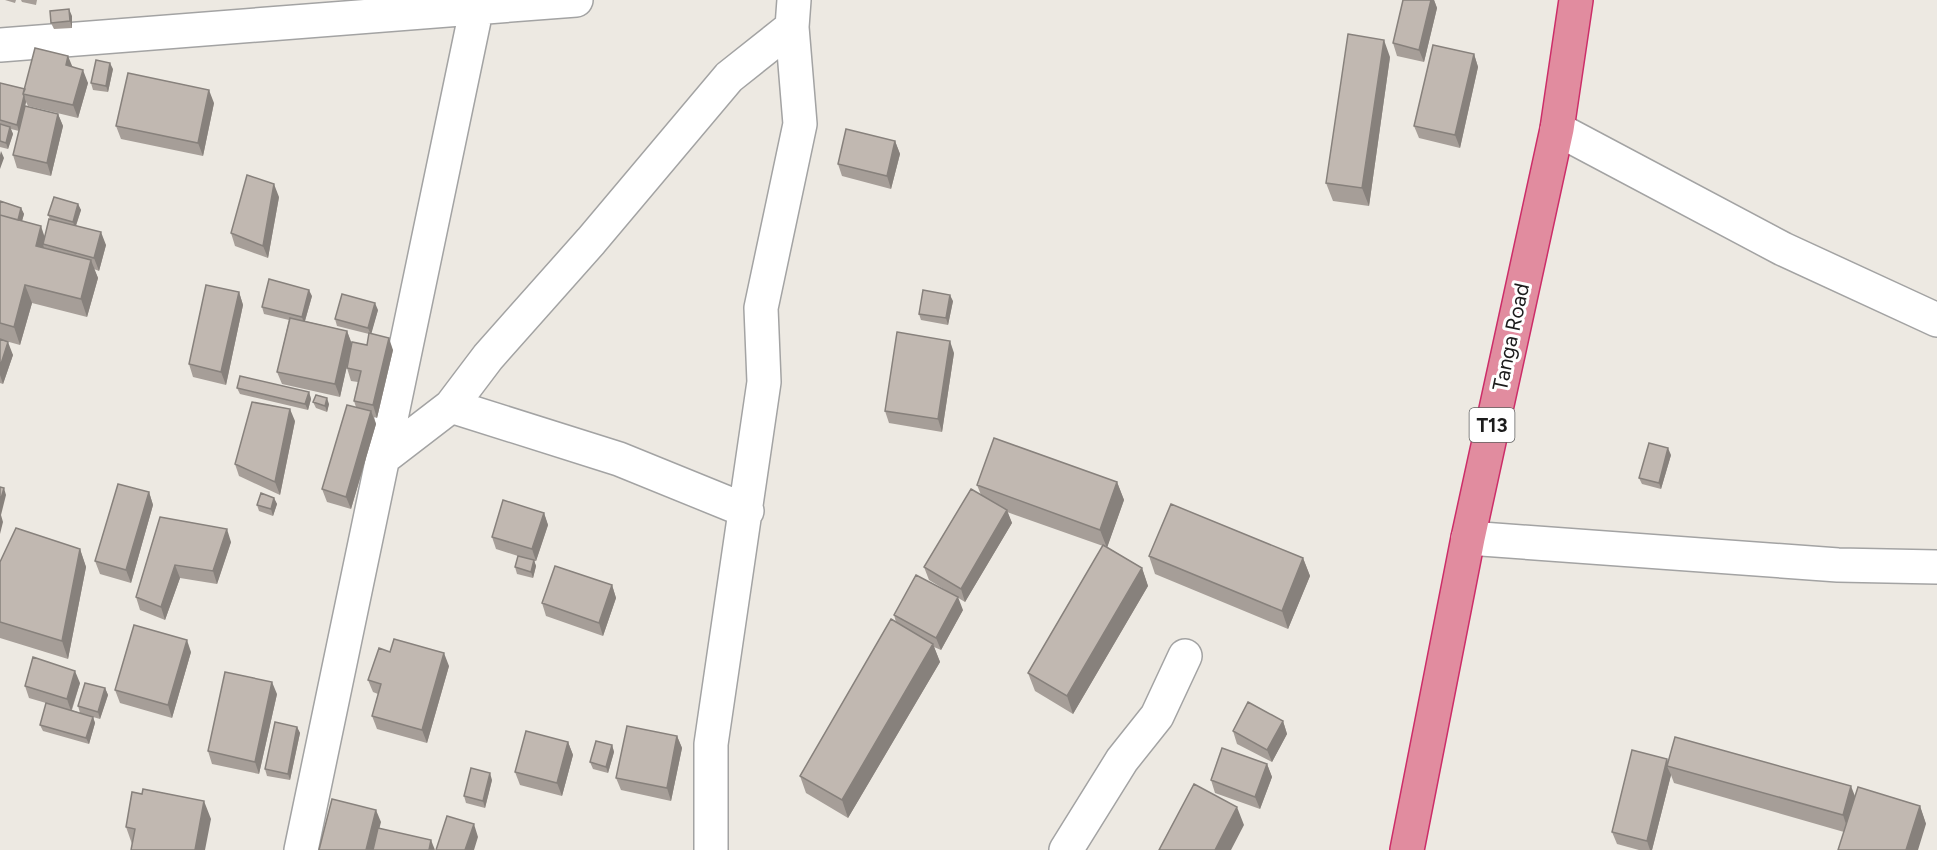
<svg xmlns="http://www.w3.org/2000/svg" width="1937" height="850" font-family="Figtree,sans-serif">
<rect width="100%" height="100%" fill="#ede9e2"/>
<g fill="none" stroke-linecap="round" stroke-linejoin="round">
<defs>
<path id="minor" d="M0,45L576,0
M1557,129L1783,249L1937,320
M451,406L619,459L747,511
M382,459L451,406L488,357L591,241L729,77L792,27
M1468,538L1838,565L1937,567
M301,850L477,6
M711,850V744L764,382L761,308L800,124L792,27L794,0
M1066,850L1122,760L1157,716L1185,656"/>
<path id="highway" d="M1407,850L1468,538L1557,129L1576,0"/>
</defs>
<use href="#minor" stroke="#a3a3a3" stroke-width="36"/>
<use href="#highway" stroke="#cc2d68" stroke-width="36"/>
<use href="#minor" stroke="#fff" stroke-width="33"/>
<use href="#highway" stroke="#e18c9f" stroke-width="33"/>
</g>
<path fill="#a69e98" d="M5,0H16L15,3Z
M21,0H37L36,5L22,2Z
M1403,0H1434L1437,8L1424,62L1397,56L1393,43Z
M72,16V28L54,29L51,23Z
M1474,54L1478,67L1460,148L1419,138L1414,126Z
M1390,57L1369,206L1333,201L1326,183Z
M73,67L88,83L78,118L28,106L26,102L25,106L58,114L63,126L51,176L17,168L13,155L19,131L11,129L13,134L8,149L0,147V83L25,89Z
M113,69L108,92L93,90L91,83Z
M214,103L203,156L121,139L116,126Z
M895,141L900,154L891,189L842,176L838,164Z
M279,197L268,258L235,246L231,233Z
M0,201L21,208L24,214L22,221L45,236L50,219L48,215L78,204L81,210L76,226L106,245L99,271L94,269L98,278L87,317L32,303L20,345L2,340L13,355L3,384L0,383Z
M239,292L243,305L226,385L193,377L189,364Z
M312,296L305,321L347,331L351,343L367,345L369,334L337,326L335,319L378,310L371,333L393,350L377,418L374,417L376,424L351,509L327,502L322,489L356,407L354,401L358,382L351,381L347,368L349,356L340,397L282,384L277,372L289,320L264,314L262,307Z
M953,301L948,325L921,320L919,314Z
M954,353L942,432L889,423L885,411Z
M237,388L309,392L311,399L308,410L240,394Z
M313,402L329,404L327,412L316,408Z
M295,421L280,495L239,476L235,464Z
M1671,455L1661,489L1642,484L1639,478Z
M1117,482L1124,500L1107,547L1142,568L1148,586L1073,714L1035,691L1028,673L1103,546L1007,512L1012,523L965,602L929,580L924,567L981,495L977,485Z
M149,492L153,505L131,583L100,574L95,561Z
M274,498L277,504L273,516L259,511L257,505Z
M544,513L548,525L536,561H534L536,566L533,578L517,574L515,567L518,556L496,549L492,537Z
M160,517L231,542L217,584L180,578L165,620L140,610L136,597Z
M80,549L86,567L68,659L0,638V562Z
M1149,556L1303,558L1310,576L1288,629L1155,574Z
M612,585L616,598L603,636L546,616L542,603Z
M963,610L941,650L934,647L940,662L848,818L806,793L800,776L896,622L894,615Z
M191,652L172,718L120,703L115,690Z
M390,652L449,666L427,743L377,729L372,716L378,694L373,692L368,680Z
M80,683L72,710L80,713L78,706L105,688L108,695L100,719L93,717L95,723L89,744L43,731L40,725L46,703L29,698L25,686Z
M277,694L259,774L212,764L208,751Z
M1283,721L1287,734L1272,762L1237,744L1233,731Z
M297,727L300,733L290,780L267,776L265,769Z
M677,736L682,748L671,801L621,790L616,778Z
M568,742L573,755L562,796L520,785L515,772Z
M612,745L614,752L608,773L593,769L590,762Z
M1668,763L1855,796L1920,806L1926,824L1844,832L1674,783L1671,775L1652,850H1639L1617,844L1612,832Z
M1267,764L1272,777L1260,809L1215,793L1211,780Z
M492,780L485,808L466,803L464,796Z
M211,819L132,844L126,827Z"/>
<path fill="#87817c" d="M1431,0H1434L1437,8L1424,62L1419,50Z
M69,9L72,16V28L70,21Z
M1384,40L1390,57L1369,206L1362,188Z
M1474,54L1478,67L1460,148L1455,135Z
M68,56L73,68L66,65Z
M110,63L113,69L108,92L106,86Z
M83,70L88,83L78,118L73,105Z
M209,90L214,103L203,156L198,143Z
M24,96L26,102L19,131L17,125Z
M58,114L63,126L51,176L47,163Z
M10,127L13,134L8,149L6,143Z
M895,141L900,154L891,189L887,176Z
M1,151L4,158L0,169V155Z
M274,184L279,197L268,258L263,246Z
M78,204L81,210L75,228L73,222Z
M21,208L24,214L19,231L17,225Z
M41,226L47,244H43L45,252L36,246Z
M101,232L106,245L99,271L94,258Z
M91,260L98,278L87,317L81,299Z
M25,285L32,303L20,345L14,327Z
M309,290L312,296L304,324L302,317Z
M239,292L243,305L226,385L221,372Z
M950,295L953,301L948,325L946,318Z
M375,303L378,310L371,335L368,328Z
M347,331L352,344L340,397L335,384Z
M389,338L393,350L377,418L373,405Z
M950,341L954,353L942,432L938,419Z
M8,342L13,355L3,384L0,375V367Z
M309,392L311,399L308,410L305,404Z
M327,398L329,404L327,412L325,406Z
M290,409L295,421L280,495L275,482Z
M371,411L376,424L351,509L346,497Z
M1668,448L1671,455L1661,489L1659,483Z
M1117,482L1124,500L1107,548L1100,530Z
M4,488L6,495L1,515L3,522L0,534V502Z
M149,492L153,505L131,583L126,570Z
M274,498L277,504L273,516L271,509Z
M1007,510L1012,523L965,602L961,589Z
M544,513L548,525L536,561L532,549Z
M227,529L231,542L217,584L213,571Z
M80,549L86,567L68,659L62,641Z
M1303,558L1310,576L1288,629L1282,611Z
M534,560L536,566L533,578L531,572Z
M175,565L180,578L165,620L161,607Z
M1142,568L1148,586L1073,714L1067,696Z
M612,585L616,598L603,636L599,623Z
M958,597L963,610L941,650L936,638Z
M187,640L191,652L172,718L168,705Z
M933,644L940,662L848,818L842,800Z
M444,653L449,666L427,743L422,730Z
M75,671L80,683L71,711L67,699Z
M272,682L277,694L259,774L255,762Z
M105,688L108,695L100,719L98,712Z
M93,717L95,723L89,744L86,738Z
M1283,721L1287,734L1272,762L1267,750Z
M297,727L300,733L290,780L288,774Z
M677,736L682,748L671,801L667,788Z
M568,742L573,755L562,796L557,783Z
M612,745L614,752L608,773L606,767Z
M1667,759L1669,766H1667L1671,775L1652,850H1650L1647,841Z
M1267,764L1272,777L1260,809L1255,797Z
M490,773L492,780L485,808L483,801Z
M1851,786L1858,804L1849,833L1843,815Z
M204,801L211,819L205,850H195Z
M1920,806L1926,824L1918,850H1906Z
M1237,807L1244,825L1231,850H1215Z
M376,810L381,822L374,850H366Z
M474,824L478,837L474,850H465Z
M431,840L435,850H429Z"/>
<path fill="#c1b8b1" stroke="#87817c" stroke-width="1.5" d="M1403,0H1431L1419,50L1393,43Z
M69,9L70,21L51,23L50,11Z
M1348,34L1384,40L1362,188L1326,183Z
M1433,45L1474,54L1455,135L1414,126Z
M35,48L68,56L66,65L83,70L73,105L23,94Z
M96,60L110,63L106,86L91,83Z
M128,73L209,90L198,143L116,126Z
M0,83L25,89L23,94L24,96L17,125L0,120Z
M25,106L58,114L47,163L13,155Z
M0,124L10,127L6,143L0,141Z
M846,129L895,141L887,176L838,164Z
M247,175L274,184L263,246L231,233Z
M54,197L78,204L73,222L48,215Z
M0,201L21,208L18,220L0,215Z
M0,215L41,226L36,246L91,260L81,299L25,285L14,327L0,323Z
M49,219L101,232L94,258L43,244Z
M269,279L309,290L302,317L262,307Z
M206,285L239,292L221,372L189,364Z
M923,290L950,295L946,318L919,314Z
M342,294L375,303L368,328L335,319Z
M290,318L347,331L335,384L277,372Z
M897,332L950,341L938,419L885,411Z
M369,333L389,338L373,405L354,401L361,371L347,368L352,342L367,345Z
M0,339L8,342L0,367Z
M240,376L309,392L305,404L237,388Z
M316,395L327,398L325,406L313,402Z
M252,402L290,409L275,482L235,464Z
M347,405L371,411L346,497L322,489Z
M994,438L1117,482L1100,530L977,485Z
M1649,443L1668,448L1659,483L1639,478Z
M118,484L149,492L126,570L95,561Z
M0,487L4,488L0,502Z
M971,489L1007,510L961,589L924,567Z
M261,493L274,498L271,509L257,505Z
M503,500L544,513L532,549L492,537Z
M1171,504L1303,558L1282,611L1149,556Z
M160,517L227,529L213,571L175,565L161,607L136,597Z
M16,528L80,549L62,641L0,622V562Z
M1103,545L1142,568L1067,696L1028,673Z
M518,556L534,560L531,572L515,567Z
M555,566L612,585L599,623L542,603Z
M916,575L958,597L936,638L894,615Z
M891,619L933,644L842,800L800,776Z
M134,625L187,640L168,705L115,690Z
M394,639L444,653L422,730L372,716L381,684L368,680L379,648L390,652Z
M33,657L75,671L67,699L25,686Z
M225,672L272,682L255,762L208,751Z
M85,683L105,688L98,712L78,706Z
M1248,702L1283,721L1267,750L1233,731Z
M46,703L93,717L86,738L40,725Z
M275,722L297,727L288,774L265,769Z
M627,726L677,736L667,788L616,778Z
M526,731L568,742L557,783L515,772Z
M1675,737L1851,786L1843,815L1667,766Z
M596,741L612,745L606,767L590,762Z
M1222,748L1267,764L1255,797L1211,780Z
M1632,750L1667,759L1647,841L1612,832Z
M471,768L490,773L483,801L464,796Z
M1194,784L1237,807L1215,850H1159Z
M1858,787L1920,806L1906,850H1838Z
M143,789L204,801L195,850H131L135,829L126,827L132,792L142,794Z
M332,799L376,810L366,850H319Z
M447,816L474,824L465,850H436Z
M378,828L431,840L429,850H373Z"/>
<g text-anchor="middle" stroke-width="6" stroke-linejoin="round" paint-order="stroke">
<rect fill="#fff" stroke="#606060" stroke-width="1.5" x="1469.5" y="408" width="45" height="34" rx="4.5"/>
<g font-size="20" font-weight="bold" fill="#1c1c1c">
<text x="1492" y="432">T13</text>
</g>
<g font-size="21" fill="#1c1c1c" stroke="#fff">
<text transform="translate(1511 337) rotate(-78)" y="7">Tanga Road</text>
</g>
</g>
</svg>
